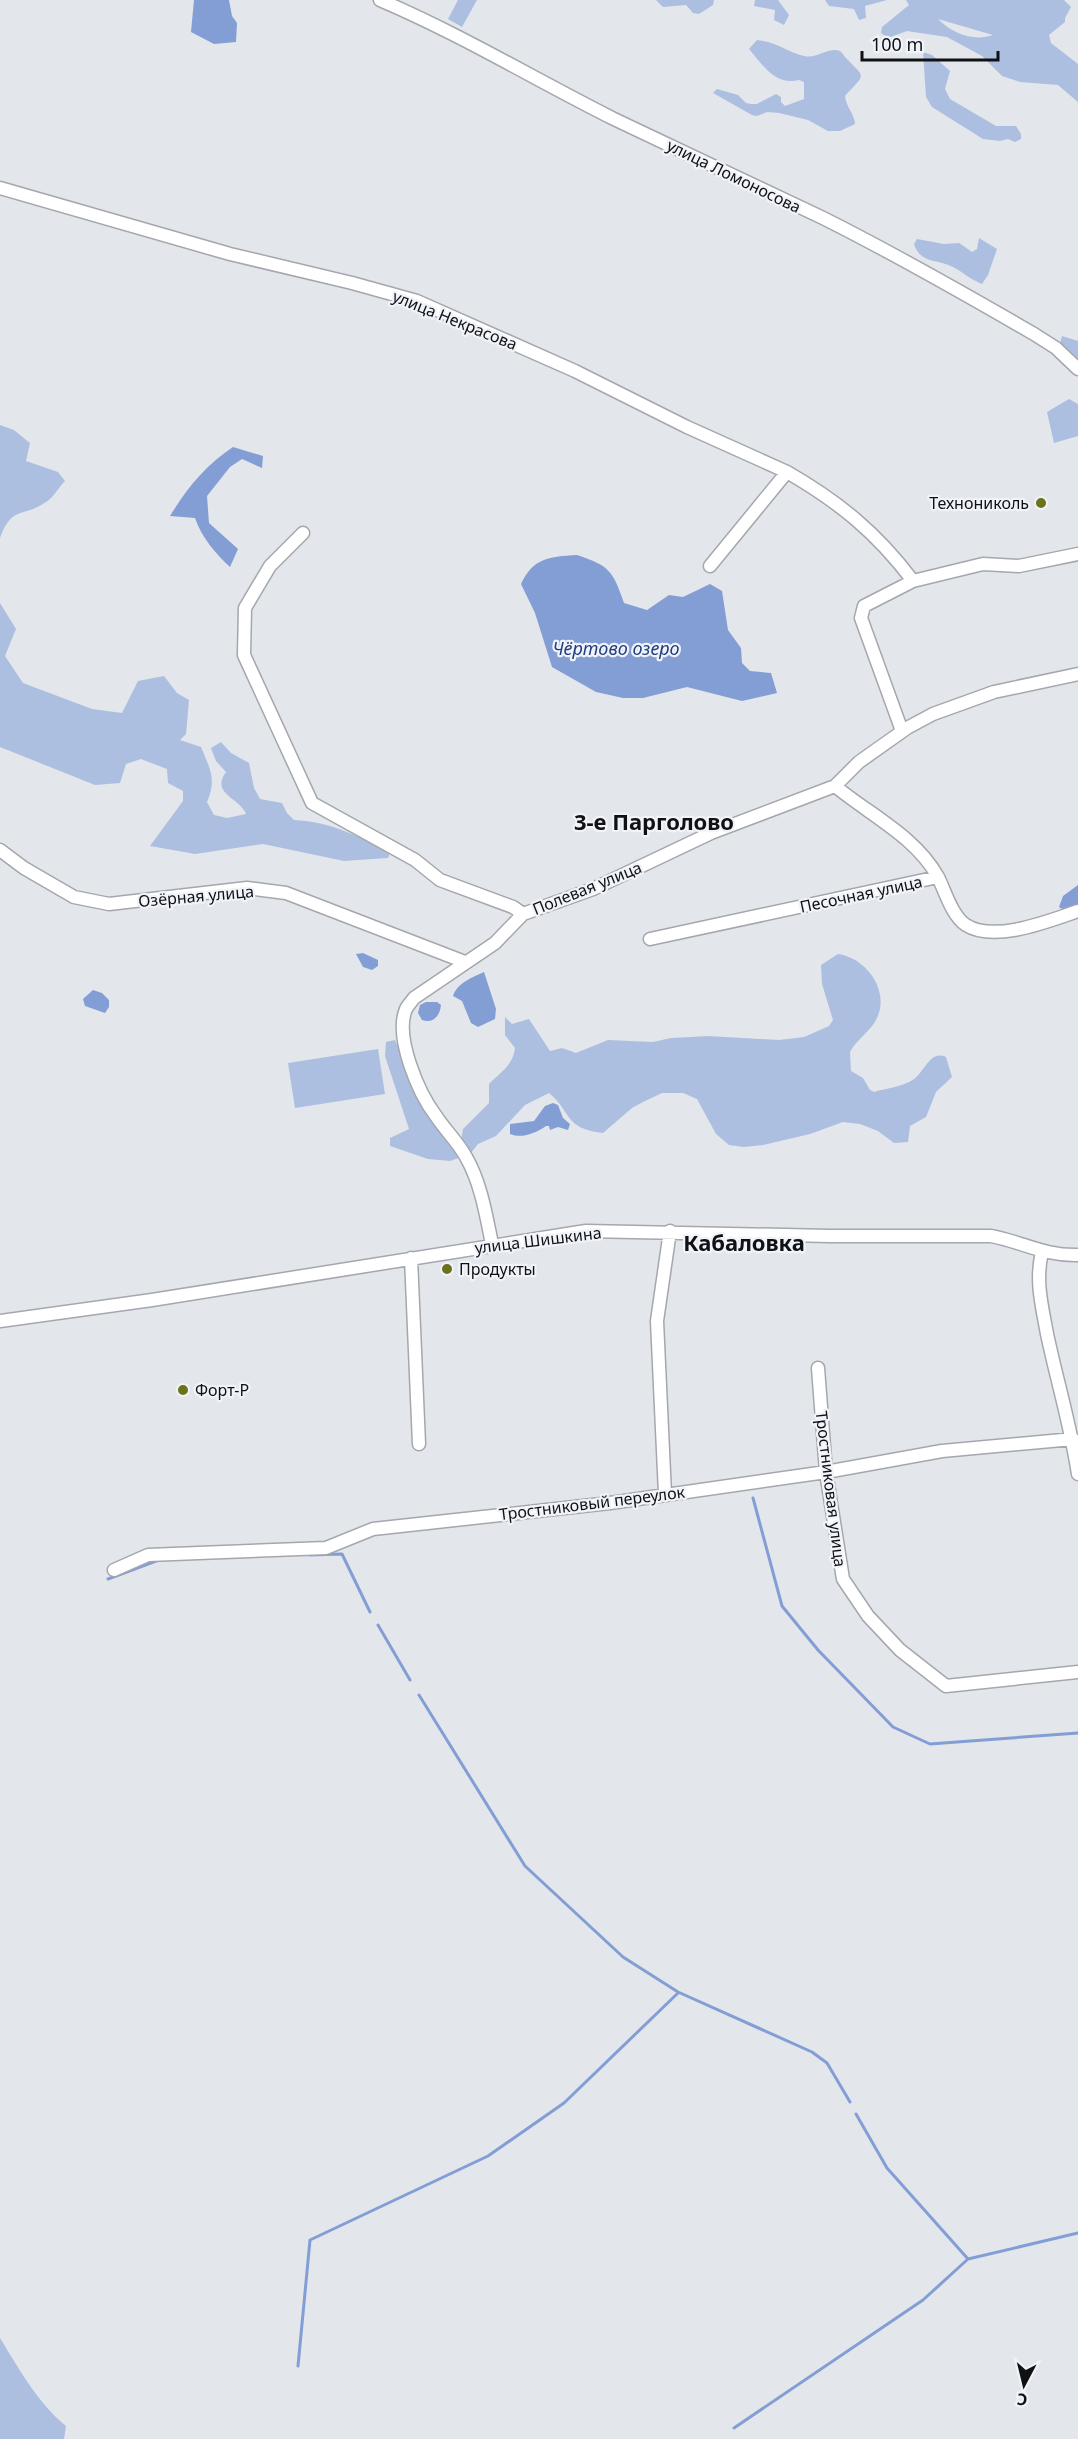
<svg xmlns="http://www.w3.org/2000/svg" width="1078" height="2439" font-family="'Noto Sans',sans-serif">
<rect width="100%" height="100%" fill="#e3e6eb"/>
<path fill="#adbfe1" fill-rule="evenodd" d="M458,0H477L462,27L448,19Z
M656,0H714L713,5L699,14L693,13L686,5L663,7Z
M778,0L789,15L784,25L774,20L775,10L754,6L755,0Z
M825,0H887L865,6L866,18L859,20L854,9L829,6Z
M906,0H1064L1071,7L1065,18V22L1049,35L1051,43L1078,64V102L1058,85L1020,82L1002,76L982,56L947,37L907,31L888,38L881,33L882,27L909,5ZM938,19L993,35C973,42 952,33 938,19Z
M757,40C778,42 785,51 804,56C814,59 825,50 835,50C842,50 842,54 846,58C866,79 866,73 845,96C846,107 855,115 855,124L840,131H828L808,120L779,113L767,112L757,116L752,115L713,93L717,89L738,95L746,103L751,104H757L776,94L781,97V102L785,106L804,99V82L799,80C775,86 763,65 749,49Z
M923,52L932,55L950,71L945,89L950,99L996,126H1016L1021,134V139L1015,142L1008,139L1000,141L983,139L932,107L926,97Z
M979,238L997,249L988,275L982,284C971,280 963,272 953,267C938,259 920,264 914,244L917,239L944,244L959,243L972,252L977,249Z
M1062,336L1078,341V360L1060,344Z
M1069,399L1078,404V436L1054,443L1047,412Z
M0,425L14,430L30,443L26,461L58,472L65,481C59,487 53,498 46,502C23,518 12,505 0,538Z
M0,603L16,629L5,656L23,683L92,709L122,713L138,681L164,676L177,693L189,700L186,734L180,740L201,747C210,769 217,779 207,802L214,815L227,818L246,814C240,798 210,794 226,772L216,761L211,748L221,742L231,753L249,763L254,788L260,799L282,803L287,813L294,820C331,822 359,836 390,853L388,858L344,861L263,844L195,854L150,846L183,801V791L168,783L167,769L141,759L126,764L120,783L95,785L0,747Z
M838,954C866,958 890,990 877,1018C871,1031 857,1039 850,1052L851,1071L863,1078L870,1090L874,1092C887,1088 903,1087 914,1079C926,1070 930,1050 946,1057L952,1077L936,1092L926,1117L910,1126L908,1142L894,1143L878,1131L860,1124L843,1122L810,1134L763,1145L744,1147L729,1145L716,1134L697,1099L683,1093H662L643,1102L632,1108L603,1133C563,1128 573,1113 549,1093L525,1105L496,1136L478,1144L470,1154L450,1161L428,1159L390,1146V1138L409,1129L385,1056L386,1042L395,1040L432,1123L446,1138L461,1141L463,1129L489,1103V1084C501,1072 513,1065 515,1048L505,1035V1017L512,1024L529,1019L550,1051L562,1048L576,1053L608,1040L653,1042L671,1038L708,1036L779,1040L804,1037L829,1026L833,1020L822,984L821,965Z
M378,1049L385,1094L295,1108L288,1063Z
M0,2338C19,2369 38,2403 66,2426L64,2439H0Z"/>
<path fill="#839ed5" d="M194,0H229L232,16L237,23L236,42L214,44L191,32Z
M233,447L263,456L262,468L242,459L230,467L207,496L209,523L238,549L230,567C215,553 202,538 195,518L170,516C187,488 206,465 233,447Z
M577,555C610,566 613,571 624,603L647,610L669,595L683,597L710,584L722,591L728,630L741,648L742,663L750,671L771,673L777,693L742,701L687,687L643,698H623L596,692L552,667L535,613L521,584C534,557 549,557 577,555Z
M1078,885V907L1065,911L1059,907L1063,896Z
M363,953L378,960V966L372,970L363,967L356,954Z
M484,972L496,1009L495,1019L478,1027L471,1023L462,1001L453,996C457,983 473,977 484,972Z
M93,990L102,993L109,1000V1007L105,1013L85,1006L83,999Z
M426,1002H437L441,1005C440,1016 433,1024 422,1020L418,1013L420,1005Z
M553,1103L558,1105L563,1118L570,1124L568,1130L558,1127L550,1130L549,1126H546C536,1133 522,1139 510,1134V1124L534,1121L545,1106Z"/>
<g fill="none" stroke-linecap="round" stroke-linejoin="round">
<path stroke="#839ed5" stroke-width="3" d="M753,1498L782,1606L818,1650L893,1727L930,1744L1078,1733
M310,1555L342,1554L370,1612
M108,1579L156,1561
M378,1625L410,1680
M419,1695L525,1866L623,1957L678,1992L812,2052L827,2063L850,2102
M856,2114L887,2168L968,2259
M298,2366L310,2240L488,2156L564,2103L678,1993
M734,2428L923,2300L968,2259L1078,2233"/>
<defs>
<path id="minor" d="M380,0C460,34 536,80 614,119C684,152 754,185 823,218C895,254 965,294 1034,334L1056,348L1078,369
M0,188L230,254L352,283L417,301L575,371L687,427L787,472C839,502 877,533 913,581
M303,533L270,566L245,608L244,655L312,803L415,860L440,880L513,907L523,914L593,889L711,833L835,786L859,762L907,728L933,714L994,692L1078,674
M710,566L787,472
M902,731L861,618L864,606L913,581L983,564L1019,566L1078,554
M835,786C870,815 915,836 938,877
M0,850L24,868L74,897L109,904L247,888L286,893L465,962
M650,939L938,877C945,891 952,916 966,925C994,943 1049,921 1078,911
M492,1244C486,1215 481,1183 466,1157C458,1142 445,1130 436,1116C419,1094 394,1037 406,1009C408,1005 412,1001 414,998L495,943L523,914
M1042,1252C1035,1281 1042,1306 1047,1334C1057,1381 1071,1427 1078,1474
M411,1258L419,1444
M0,1321L152,1300L586,1231L830,1236H991C1023,1242 1044,1256 1078,1255
M818,1368L826,1472L843,1579L868,1616L900,1650L946,1686L1078,1672
M665,1494L657,1321L670,1231
M114,1570L148,1555L326,1548L373,1529L610,1503L826,1472L942,1451L1073,1439"/>
</defs>
<use href="#minor" stroke="#a4a7ac" stroke-width="15"/>
<use href="#minor" stroke="#fff" stroke-width="12"/>
</g>
<g fill="#6b7219" stroke="#f0f3f9" stroke-width="2">
<circle cx="1041" cy="503" r="6"/>
<circle cx="447" cy="1269" r="6"/>
<circle cx="183" cy="1390" r="6"/>
</g>
<g text-anchor="middle" stroke-width="4.5" stroke-linejoin="round" paint-order="stroke">
<g font-size="16" fill="#101113" stroke="#f0f3f9">
<text transform="translate(734 176) rotate(26)" y="6">улица Ломоносова</text>
<text transform="translate(455 320) rotate(22)" y="6">улица Некрасова</text>
<text transform="translate(587 888) rotate(-22)" y="6">Полевая улица</text>
<text transform="translate(861 894) rotate(-12)" y="6">Песочная улица</text>
<text transform="translate(196 896) rotate(-5)" y="6">Озёрная улица</text>
<text transform="translate(538 1240) rotate(-7)" y="6">улица Шишкина</text>
<text transform="translate(831 1489) rotate(83)" y="6">Тростниковая улица</text>
<text transform="translate(592 1503) rotate(-7)" y="6">Тростниковый переулок</text>
</g>
<g font-size="16" fill="#101113" stroke="#f0f3f9" text-anchor="start">
<text x="1029" y="509" text-anchor="end">Технониколь</text>
<text x="459" y="1275">Продукты</text>
<text x="195" y="1396">Форт-Р</text>
</g>
<g font-size="18" font-style="italic" fill="#203d7e" stroke="#f0f3f9">
<text x="616" y="655">Чёртово озеро</text>
</g>
<g font-size="22" font-weight="bold" fill="#101113" stroke="#f0f3f9">
<text x="654" y="830">3-е Парголово</text>
<text x="744" y="1251">Кабаловка</text>
</g>
</g>
<g transform="translate(1024 2385) rotate(187)" stroke="#f0f3f9" stroke-width="4.5" paint-order="stroke">
<path d="M0-4.5L10 22L0 15L-10 22Z" fill="#101113"/>
<text y="-9" font-size="16" font-weight="bold" text-anchor="middle" fill="#101113">С</text>
</g>
<path d="M862 51v9h136v-9" fill="none" stroke="#101113" stroke-width="3"/>
<text x="871" y="51" font-size="18" fill="#101113" stroke="#f0f3f9" stroke-width="4.5" paint-order="stroke">100 m</text>
</svg>
